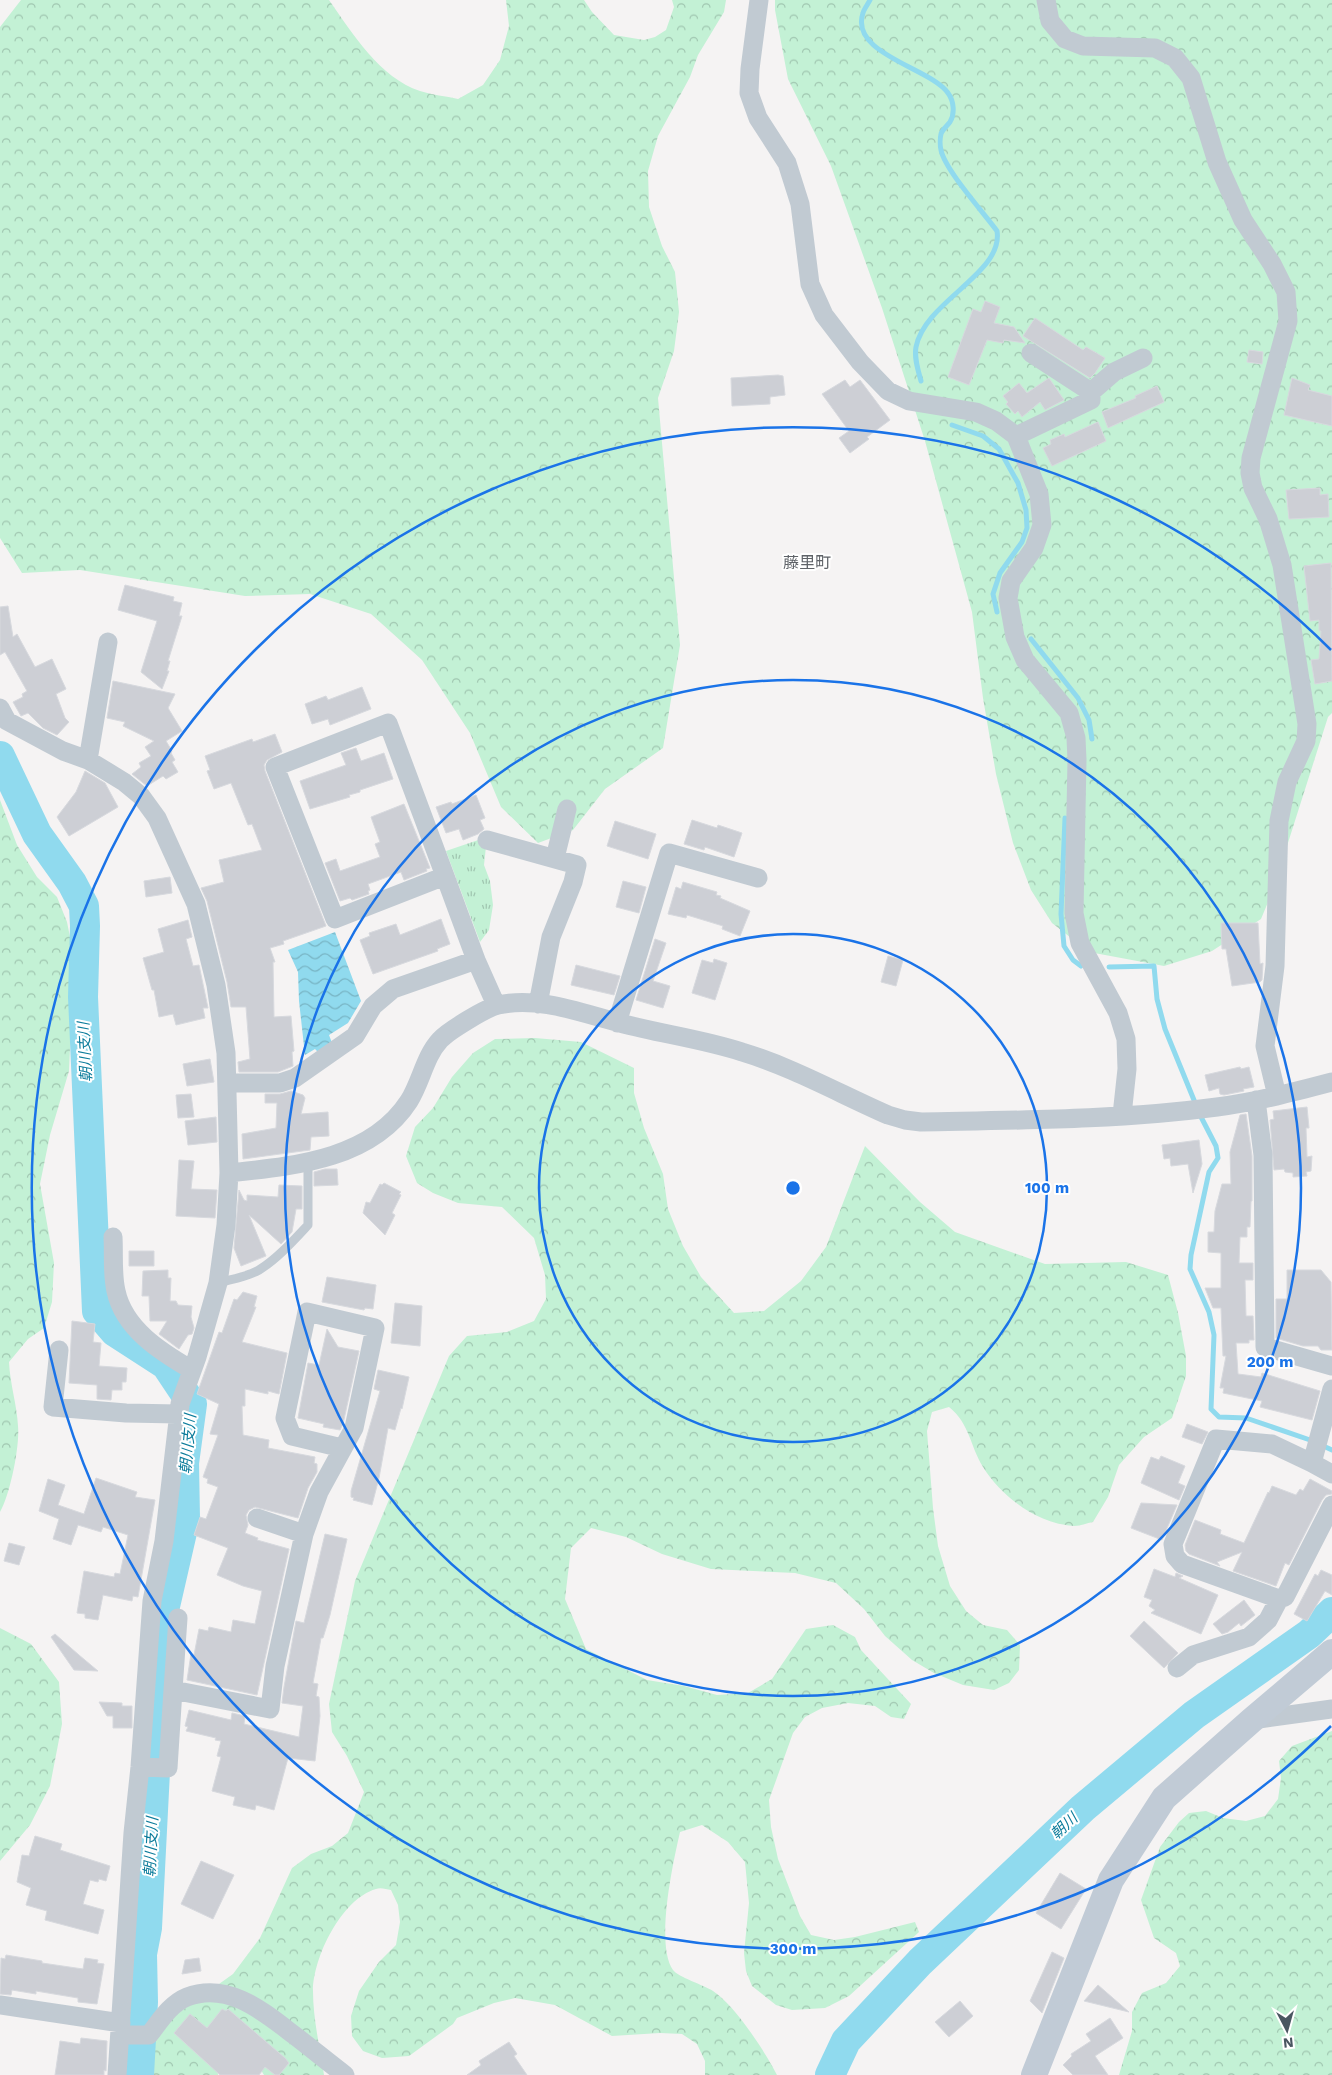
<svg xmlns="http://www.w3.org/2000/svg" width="1332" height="2075" font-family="'Work Sans','Noto Sans JP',sans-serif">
<defs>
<pattern id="forest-crowns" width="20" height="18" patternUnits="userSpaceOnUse" patternTransform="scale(1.25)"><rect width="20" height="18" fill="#c3f1d5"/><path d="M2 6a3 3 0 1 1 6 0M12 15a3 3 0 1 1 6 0" fill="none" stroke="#a0c6b0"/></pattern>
<pattern id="park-tufts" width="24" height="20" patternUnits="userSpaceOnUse" patternTransform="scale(1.25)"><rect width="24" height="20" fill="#c3f1d5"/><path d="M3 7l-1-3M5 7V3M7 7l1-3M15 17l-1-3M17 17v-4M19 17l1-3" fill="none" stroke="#a0c6b0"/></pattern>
<pattern id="water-waves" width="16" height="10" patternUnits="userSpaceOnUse" patternTransform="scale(1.25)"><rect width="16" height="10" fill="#90daee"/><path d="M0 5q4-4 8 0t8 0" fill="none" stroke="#78b4c4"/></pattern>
</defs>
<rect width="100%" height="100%" fill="#f5f3f3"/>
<path fill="url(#forest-crowns)" d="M21,0H329C352,33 380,78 420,91C432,95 446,96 458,99L483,85L500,60L509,26L506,0H584L592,12L614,35L644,40L655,37L666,30L674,7L672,0H726L724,12L698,55L690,77L658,136L648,171L649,207L662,246L675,272L679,312L674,351L658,398L680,645L663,748L605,789L573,830L538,843L501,807L470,733L422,660L371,614L310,594L245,596L80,570L22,573L0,538V27Z
M775,0H1332V713L1328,717L1273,890L1261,919L1212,951L1164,966L1089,952L1052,923L1031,890L1013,843L996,774L983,698L972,612L925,441L882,308L831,166L788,79L775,10Z
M0,800L17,845L37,877L57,897L67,922L74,957L69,1071L50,1135L40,1184L54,1263L52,1302L44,1328L28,1339L9,1362C10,1384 17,1405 18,1426C20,1446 10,1495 0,1512Z
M535,1038L581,1042L634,1068V1093L644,1128L663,1174L668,1209L683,1246L701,1277L734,1313L764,1311L801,1281L826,1247L865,1146L920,1202L955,1232L1045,1264L1126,1262L1168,1275L1178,1313L1186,1356V1376L1172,1418L1144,1437L1119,1465L1108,1497L1093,1522C1087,1523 1080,1526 1074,1526C1037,1524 1002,1497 983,1467C970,1446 970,1424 949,1407L932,1412L927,1431L933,1508L938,1546L950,1586L966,1611L983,1625L1007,1630L1020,1645L1019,1670L1009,1683L994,1690L963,1685L934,1673L912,1660L885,1636L864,1609L836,1583L795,1573L711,1569L662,1554L626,1537L591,1528L571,1548L565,1599L586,1649L647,1680L684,1686L717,1695L748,1693L772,1679L806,1629L833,1625L855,1637L861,1650L911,1704L904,1719L891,1717L875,1706L848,1703L822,1708L805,1717L793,1733L769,1800L771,1827L778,1859L800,1916L811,1935L834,1940L855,1937L915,1922L919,1932L849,1996L825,2008L792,2010L776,2005L752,1986L746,1971L744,1953L749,1903L745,1862L728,1842L702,1825L680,1832C673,1863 655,1944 673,1970C678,1977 704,1985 713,1991C734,2004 766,2053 777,2075H705V2061L697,2044L682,2034L660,2033L612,2036L555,2005L515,1998L494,2003L457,2018L453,2024L409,2056L382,2058L363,2051L352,2036L351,2016L359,1991L379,1962L396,1945L400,1922L398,1905L391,1890C386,1889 380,1887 376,1889C341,1899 313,1958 313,1991C313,2019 320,2048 324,2075H264L253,2057L217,2060L218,2075H149L151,2039L163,2024L233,1974L260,1938L292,1868L311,1854L332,1846L348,1833L364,1792L347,1756L332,1732L329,1704L355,1581L449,1356L467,1336L507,1332L534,1321L546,1299L545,1275L534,1238L502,1207L458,1203L433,1193L417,1183L406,1156L415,1127L433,1108L452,1077L473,1053L495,1039Z
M0,1628L31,1644L59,1682L62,1724L50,1786L30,1825L0,1861Z
M1332,1731V2075H1119L1132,2031V2012L1142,1993L1166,1983L1180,1966L1176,1953L1154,1938L1141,1900L1160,1847L1179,1822L1189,1813L1206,1811L1223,1818L1246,1821L1265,1816L1278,1799L1281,1778L1279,1761L1292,1746Z"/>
<path fill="url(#park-tufts)" d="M487,837L484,865L490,881L493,905L489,930L480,942L446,851Z"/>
<path fill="url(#water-waves)" d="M335,932L361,1001L348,1023L329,1035L332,1043L318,1052L315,1049L305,1055L299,1001L298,972L288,950Z"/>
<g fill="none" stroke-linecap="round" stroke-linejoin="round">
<path stroke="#90daee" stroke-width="5" d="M870,0C868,4 864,9 863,13C849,54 931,68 948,93C954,101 955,114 950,122C947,126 942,130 941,134C940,138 940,146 941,150C945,170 984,213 997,231C1004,273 925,301 916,347C914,358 918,370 921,381
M952,425L983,436L999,449L1018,483L1026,510L1027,528L1022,542L1000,573L993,594L997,612
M1031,639L1078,698L1089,720L1092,739
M1065,818L1061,914L1064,946L1073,960L1081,966
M1109,967L1154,966L1157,999L1165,1029L1196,1105
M1199,1113L1216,1146L1218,1158L1209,1172L1191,1255L1190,1269L1209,1312L1214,1335L1211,1409L1219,1417L1246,1418L1313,1441
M1321,1445L1332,1450"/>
<path stroke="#90daee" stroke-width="30" d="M0,756L37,834L72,883L84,906L85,926L83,997L97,1311L115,1332L166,1365L192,1404L184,1463L185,1519L163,1615L147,1928L142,1954L143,2002L139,2075
M830,2075L846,2041L920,1962L1083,1808L1194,1715L1309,1634L1332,1612"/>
</g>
<path fill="#cdcfd5" stroke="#d7d9de" d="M985,301L1000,307L994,323L1014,327L1025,343L1004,340L1003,343L987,340L969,385L948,377L973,309L981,312Z
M1035,318L1083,350L1086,347L1105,358L1095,373L1090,378L1023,336Z
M1249,350L1263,352L1262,364L1247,362Z
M778,375L783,376L785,395L770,397V404L732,406L731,378Z
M1049,378L1064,400L1045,410L1040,402L1022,417L1018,411L1015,414L1006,404L1008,402L1003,396L1019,383L1027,393Z
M1292,378L1310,385L1308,390L1332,396V426L1284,415Z
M845,380L850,387L860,380L890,420L867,437L869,439L850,453L839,438L849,431L822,394Z
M1157,386L1164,402L1108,428L1102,412L1136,398L1135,396Z
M1098,422L1106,441L1052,466L1043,448L1051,444L1050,440L1064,434L1065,437Z
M1320,488V495L1328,494L1329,517L1289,519L1286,490Z
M1331,563L1332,681L1315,684L1311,660L1319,659L1321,631H1319V620L1310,621L1304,566Z
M125,585L174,597L173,601L182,603L179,616H182L168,661H170L167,671H169L162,689L141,672L157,621L118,610Z
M8,606L13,637L17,634L35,667L52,659L66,689L56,694L65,718L69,722L57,735L43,728L28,713L21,716L13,702L23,697L22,694L27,691L5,652L0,655V607Z
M113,681L175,694L168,708L182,731L166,741L172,751L171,753L175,760L172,762L178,772L166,779L163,776L147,786L132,774L141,767L139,763L151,756L145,747L154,741L123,726L125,722L107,718Z
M362,687L371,709L330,725L328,719L312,724L305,704L326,696L328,700Z
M275,734L282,752L267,760L264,765L265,771L326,926L283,941L284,944L270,948L275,962H273L274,1017L291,1016L294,1051L292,1052L293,1066L278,1072H239L238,1062L250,1059L246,1007H231L227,982L207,901L201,888L224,882L219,860L262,850L252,824L248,825L231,783L214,789L207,771L210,770L205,756L252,739L253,742Z
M356,748L361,761L384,753L393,779L360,790V792L349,795L350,797L310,809L300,781L346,765L341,753Z
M85,771L105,783L118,807L69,836L57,817L76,792Z
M476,795L485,818L480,820L484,829L478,834L463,840L459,829L446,833L436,807L451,802L452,804Z
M404,804L430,868L426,869L427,871L404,880L401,872L368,884L370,890L368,891L369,894L352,900L350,898L340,901L325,863L336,859L340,871L380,857L375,844L380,842L371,817Z
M692,820L717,828L718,825L742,833L734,857L705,847L704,850L684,844Z
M615,821L656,834L648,859L607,846Z
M170,877L172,893L146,897L144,881Z
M623,881L646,887L639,913L616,907Z
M683,882L717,892L716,895L721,896L720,898L750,911L740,936L722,929L723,926L687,915L686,918L668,914L676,887L681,889Z
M441,919L450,944L437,949L438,951L373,974L360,940L370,936L369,933L396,924L400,935Z
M188,920L192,937L186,939L193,966L199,965L208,1008H203L205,1018L176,1025L173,1014L159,1017L154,990H152L143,958L164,952L158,929Z
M1221,923H1258L1260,964L1263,963L1262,980L1260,982L1232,986L1226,949H1222Z
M655,939L666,943L653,981L670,986L663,1008L636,1000Z
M888,956L903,960L896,986L881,982Z
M714,959L727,963L715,1000L692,993L702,960L713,963Z
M576,965L620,976L614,995L571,985Z
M210,1059L214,1082L187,1086L183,1064Z
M1240,1067L1241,1069L1249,1067L1254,1087L1243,1089L1244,1091L1224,1095L1220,1094L1219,1088L1209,1091L1205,1075Z
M291,1091L303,1095L305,1098L301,1114L328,1112L329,1136L311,1137L310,1150L243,1159L242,1134L276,1128L277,1103H265V1094H280Z
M191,1094L194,1117L178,1118L176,1095Z
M1307,1107L1309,1128H1306L1307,1157L1312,1156L1311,1171L1306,1172L1307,1176L1293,1177V1173L1285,1172L1284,1169L1274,1170L1270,1120L1274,1119L1273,1111Z
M1246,1114L1252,1156V1201H1251L1250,1227H1247V1237H1240L1239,1263H1253V1280H1245L1246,1316H1253L1254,1340H1249V1343H1236L1238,1374L1261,1377L1262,1373L1320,1391L1312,1420L1260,1407L1262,1401L1223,1393L1224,1388H1220L1226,1356H1223L1221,1308H1213L1205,1288H1221V1253L1208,1252V1232H1214L1215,1211L1222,1184H1231L1230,1152L1240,1115Z
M216,1117L217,1142L188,1145L185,1121Z
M1199,1140L1202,1164L1193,1193L1188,1164L1171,1166L1170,1158L1164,1159L1162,1145Z
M179,1160L194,1161L191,1189L217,1190L215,1218L176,1216Z
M325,1169H337L338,1185L314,1186V1172Z
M384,1183L401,1192L399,1194L401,1195L392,1213L395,1215L385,1235L363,1213L366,1202L370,1203L380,1184L382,1185Z
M279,1185L302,1186V1209H296L292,1232L281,1244L249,1215L266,1256L241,1266L234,1248L239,1190L244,1200L247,1201V1195L278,1197Z
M129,1251H154V1266H129Z
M168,1270V1278H171L170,1301H176L178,1305L192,1306L191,1317L194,1328L192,1334L188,1335L179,1349L159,1334L167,1321H150L149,1296H142L143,1271Z
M1287,1270H1321L1331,1282L1332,1350H1321L1318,1346H1303L1276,1338V1299H1287Z
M327,1277L376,1285L373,1309L365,1308L364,1310L322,1302Z
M243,1292L257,1296L254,1307H256L242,1342L287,1353L279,1394L268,1391V1394L245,1389V1406H242L243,1435L269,1440L268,1448L315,1457L314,1463L317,1464V1472L308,1488L298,1518L255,1507L249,1510L246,1515L248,1525L245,1533L258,1538L257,1540L289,1549L257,1695L187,1680L191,1654L194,1655L199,1629L208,1631L209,1627L231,1632L233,1620L255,1624L262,1591L243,1586L217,1575L228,1548L194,1535L200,1517L206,1519L218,1487L207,1483L208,1479L203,1477L218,1435L210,1434L219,1404L197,1394L219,1332L222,1333L234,1299L237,1300Z
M395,1303L422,1306L420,1346L391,1343Z
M72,1321L95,1324L93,1342L101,1343L99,1366L127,1368L126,1382H122V1390H112L111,1400L97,1399V1385L69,1383Z
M327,1329L338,1347L359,1351L343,1424L340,1430L323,1427L324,1424L298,1418L308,1363L319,1365Z
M378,1370L409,1377L402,1409L401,1408L395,1430L388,1428L379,1478L372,1505L353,1500L354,1498L351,1497V1491L380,1391L374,1389Z
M1187,1424L1208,1432L1202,1444L1182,1437Z
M1161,1456L1185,1466L1178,1483L1185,1486L1179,1500L1141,1483L1151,1457L1159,1460Z
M96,1478L137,1492L135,1497L155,1500L138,1597L133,1596L132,1601L103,1595L98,1620L85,1618V1614L77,1613L84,1571L114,1577L115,1573L120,1574L128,1535L103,1527L101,1532L78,1525L71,1545L53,1539L59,1519L39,1511L48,1479L65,1485L58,1505L84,1514Z
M1310,1479L1332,1491V1494L1326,1495L1322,1500L1289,1565L1285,1563L1276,1586L1233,1571L1242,1552L1217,1562L1220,1566L1189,1554L1186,1551L1185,1545L1195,1520L1221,1530L1220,1534L1244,1543L1268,1492L1269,1493L1272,1486L1296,1495L1300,1489L1303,1491Z
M1141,1503L1177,1505L1162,1540L1131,1528Z
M325,1534L347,1539L330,1615L323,1638H321L313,1683L318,1684L316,1696L319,1697L320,1716L315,1761L288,1758L274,1810L256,1805L255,1810L233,1805L235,1797L212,1791L221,1757L217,1756L221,1741L215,1740L216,1738L186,1731L188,1727L185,1726L189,1710L231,1720L232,1713L245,1716L244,1724L299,1737L303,1706L282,1703L284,1687L296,1621L304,1623Z
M9,1543L25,1547L19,1565L4,1561Z
M1154,1569L1175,1577L1176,1573L1183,1576L1179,1578L1218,1595L1201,1634L1151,1613L1155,1610L1149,1606L1152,1600L1144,1597Z
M1321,1570L1332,1575V1595L1325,1591L1307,1621L1294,1614L1315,1574L1318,1576Z
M1244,1600L1255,1615L1241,1626L1239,1623L1228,1632L1222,1634L1213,1624Z
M1144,1621L1178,1653L1164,1668L1130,1636Z
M55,1634L79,1655L98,1671L74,1670L51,1637Z
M99,1702L122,1703V1706H132V1728H113V1716H107Z
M35,1836L62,1844L60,1850L110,1866L106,1881L99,1879L98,1882L90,1880L83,1904L104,1910L98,1934L45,1920L47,1911L26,1905L31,1888L17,1882L22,1855L29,1856Z
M201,1861L234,1875L213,1919L181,1904Z
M1060,1873L1086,1889L1061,1929L1036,1913Z
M1052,1952L1064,1958L1042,2013L1030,2001Z
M6,1955L42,1961V1963L83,1969L85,1958L98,1960L97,1963L104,1964L97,2004L78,2002V1998L36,1991V1994L12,1990L11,1995L0,1994L1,1958L5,1959Z
M199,1958L201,1971L182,1974L185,1960Z
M1098,1985L1129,2012L1084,2001Z
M960,2001L973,2016L949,2037L935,2022Z
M222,2009L226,2011L228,2009L285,2058L289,2063L279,2075H275L265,2067L259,2075H220L174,2033L190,2014L207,2028Z
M1110,2018L1123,2038L1095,2056L1108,2075H1073L1063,2065L1072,2056L1071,2054L1091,2041L1086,2034Z
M81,2038L107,2041L106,2071L104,2070V2075H55L60,2041L80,2044Z
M509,2042L517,2054L514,2056L527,2075H467L481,2065L479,2061Z"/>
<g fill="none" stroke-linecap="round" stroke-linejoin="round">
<path stroke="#c1cad2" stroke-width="9" d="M218,1283C232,1279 247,1277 259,1270C277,1259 294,1240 308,1225V1162"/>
<path stroke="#c1cad2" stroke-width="19" d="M759,0L750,69L749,93L758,118L787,163L800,204L810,284L824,315L860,362L888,391L909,401L976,412L996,421L1016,436L1039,494L1042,525L1034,548L1011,581L1008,598L1015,637L1025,660L1069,713L1076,738L1077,760L1074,913L1080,943L1118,1013L1126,1039L1127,1069L1122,1115
M1046,0L1050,21L1065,39L1083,46L1155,48L1175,58L1191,78L1217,162L1243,220L1272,264L1286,292L1288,321L1251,458L1250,473L1253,488L1268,519L1282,565L1307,724L1306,741L1287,782L1279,821L1275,966L1265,1046L1277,1096
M1031,353L1091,392
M1016,436L1091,400V392L1114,372L1143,358
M0,708L7,721L63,751L88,760L124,782L141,796L157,818L196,904L216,985L226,1053L229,1173L226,1225L218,1283L197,1357L180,1404L164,1541L152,1601L140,1767L133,1833L117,2075
M388,723L445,876L335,919L275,767Z
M88,760L108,642
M487,840L577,865L573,882L551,937L538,1004
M555,858L567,809
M445,876L476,960L496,1005
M617,1023L669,853L758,878
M227,1083H280L295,1078L355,1036L373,1006L393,989L476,960
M1256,1100L1263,1155L1265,1347L1332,1366
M229,1173C293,1166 371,1160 409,1101C421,1082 425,1056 440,1040C448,1031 486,1008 498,1005C539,996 581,1013 620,1023C661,1034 702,1039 742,1052C792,1067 840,1094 888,1115L905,1120L921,1122C1019,1120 1119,1120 1217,1107C1256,1102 1294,1092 1332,1082
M113,1237C114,1254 112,1274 116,1291C124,1329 161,1352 192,1370
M59,1350L53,1407L126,1413L178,1414
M1312,1463L1332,1474
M257,1518L304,1534
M1279,1599L1285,1597L1332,1505
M1177,1668L1193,1655L1249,1637L1268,1620L1279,1599L1182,1564L1175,1556L1173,1544L1216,1439L1272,1444L1312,1463L1332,1389
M173,1690L178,1618
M1252,1720L1332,1709
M140,1767L168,1768L173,1690L270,1709L275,1666L304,1534L319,1492L354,1428L375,1328L307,1312L285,1418L292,1436L342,1448
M0,2005L121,2023
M120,2035H149C160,2021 170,2004 187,1997C228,1981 264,2012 294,2035C311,2048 328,2062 345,2075"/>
<path stroke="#c1cbd6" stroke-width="26" d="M1034,2075L1111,1880L1164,1798L1252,1720L1332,1652"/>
</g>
<g fill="none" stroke="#1a73e8" stroke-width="2.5">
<circle cx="793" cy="1188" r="254"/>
<circle cx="793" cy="1188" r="508"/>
<path d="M1331 1726A761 761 0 1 1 1331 650"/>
</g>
<g text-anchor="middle" stroke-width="4" stroke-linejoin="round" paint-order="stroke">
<g font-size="15" font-style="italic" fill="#0c7c9b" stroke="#fff">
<text transform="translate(85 1052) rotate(-93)" y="5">朝川支川</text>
<text transform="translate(188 1444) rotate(-85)" y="5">朝川支川</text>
<text transform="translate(1064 1826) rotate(-43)" y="5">朝川</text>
<text transform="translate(151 1847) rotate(-87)" y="5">朝川支川</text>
</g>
<g font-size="16" fill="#5f6368" stroke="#fff">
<text x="807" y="568">藤里町</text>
</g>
</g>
<circle cx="793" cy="1188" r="8" fill="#1a73e8" stroke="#fff" stroke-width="2.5"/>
<g font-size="15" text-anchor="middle" font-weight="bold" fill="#1a73e8" stroke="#fff" stroke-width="4" stroke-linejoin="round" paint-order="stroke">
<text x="1047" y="1193">100 m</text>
<text x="1270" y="1367">200 m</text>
<text x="793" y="1954">300 m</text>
</g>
<g transform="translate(1287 2030) rotate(174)" stroke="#ffffff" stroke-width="4" paint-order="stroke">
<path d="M0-4L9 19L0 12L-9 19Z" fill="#4a5661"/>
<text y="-8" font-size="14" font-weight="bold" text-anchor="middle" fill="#4a5661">N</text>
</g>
</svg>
